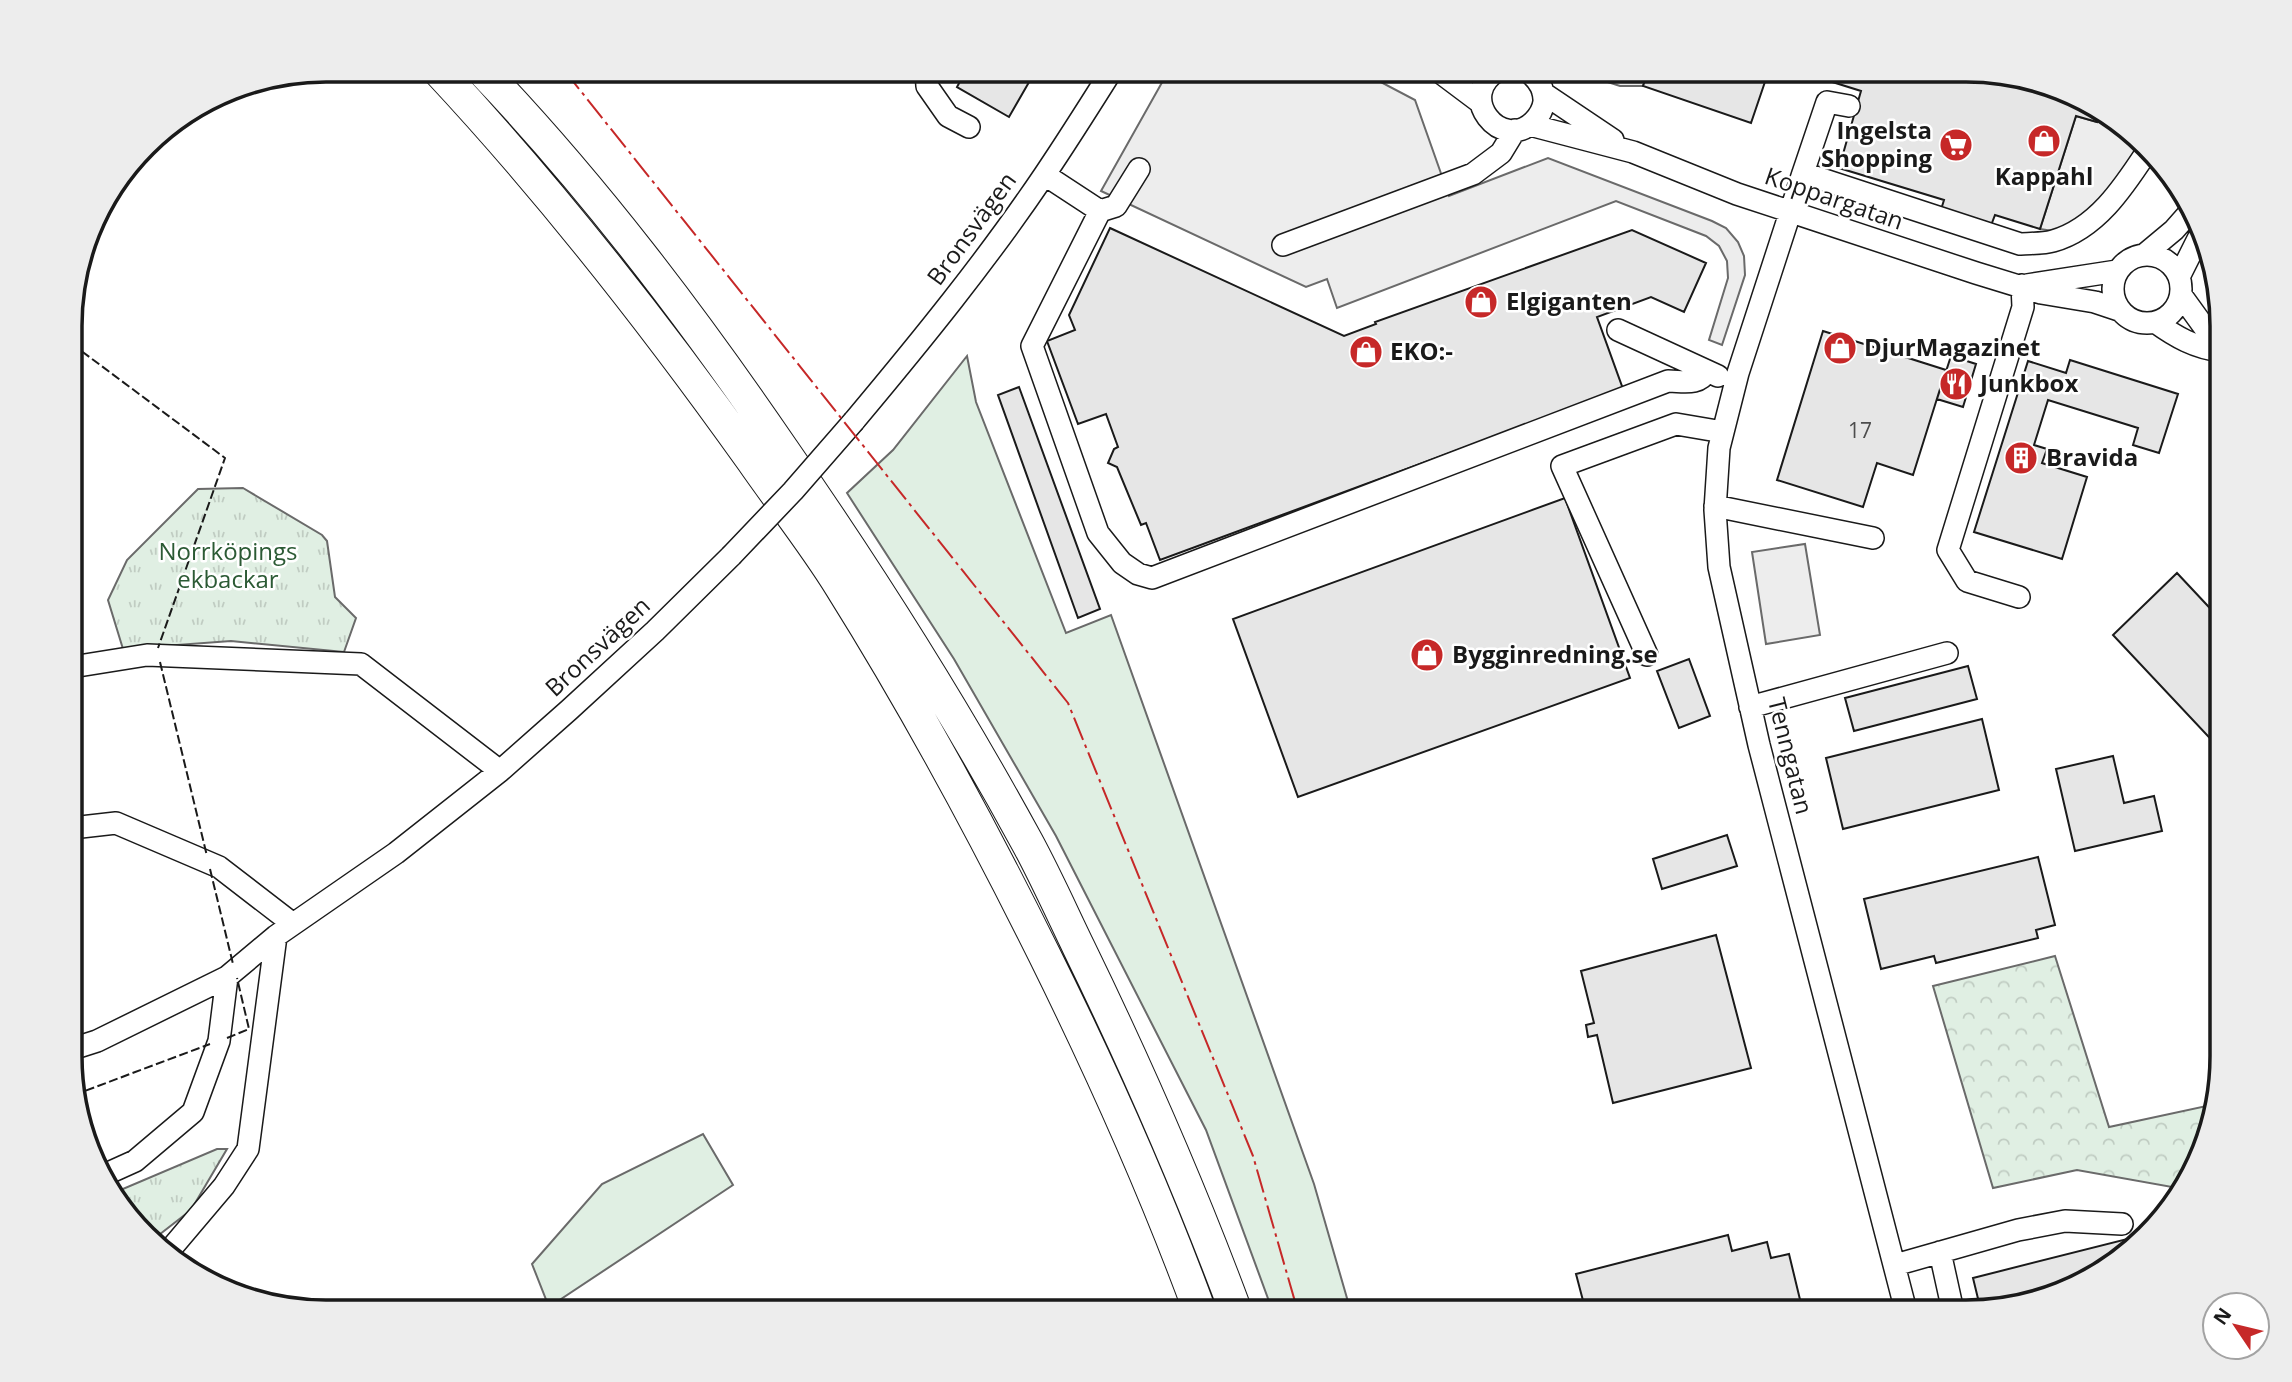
<svg xmlns="http://www.w3.org/2000/svg" width="2292" height="1382" font-family="'Open Sans',sans-serif">
<defs>
<pattern id="forest-crowns" width="20" height="18" patternUnits="userSpaceOnUse" patternTransform="scale(1.75)"><rect width="20" height="18" fill="#e0efe3"/><path d="M2 6a3 3 0 1 1 6 0M12 15a3 3 0 1 1 6 0" fill="none" stroke="#c0ccc2"/></pattern>
<pattern id="park-tufts" width="24" height="20" patternUnits="userSpaceOnUse" patternTransform="scale(1.75)"><rect width="24" height="20" fill="#e0efe3"/><path d="M3 7l-1-3M5 7V3M7 7l1-3M15 17l-1-3M17 17v-4M19 17l1-3" fill="none" stroke="#c0ccc2"/></pattern>
</defs>
<rect width="100%" height="100%" fill="#fff"/>
<path fill="#e0efe3" stroke="#6a6a6a" stroke-width="2" d="M967,356L976,402L1066,633L1111,615L1314,1184L1351,1312H1273L1206,1130L1056,836L954,659L847,493L893,450Z
M703,1134L733,1185L549,1307L532,1264L602,1184Z"/>
<path fill="url(#forest-crowns)" stroke="#6a6a6a" stroke-width="2" d="M2055,956L2109,1127L2211,1105L2188,1184L2183,1189L2077,1170L1993,1188L1933,986Z"/>
<path fill="url(#park-tufts)" stroke="#6a6a6a" stroke-width="2" d="M243,488L322,535L327,541L335,597L356,618L344,652L231,641L123,649L108,600L127,560L198,489Z
M217,1149H227L191,1210L155,1238L113,1198L111,1194Z"/>
<path fill="#ededed" stroke="#6a6a6a" stroke-width="2" d="M1169,70H1358L1415,100L1449,196L1548,158L1712,221L1726,228L1738,242L1744,256L1745,275L1722,345L1709,340L1728,278L1727,261L1719,246L1706,236L1616,201L1337,308L1327,279L1306,287L1101,191Z
M1570,70H1649L1643,86H1620Z
M2101,111L2138,146L2109,191L2078,221L2053,231L2040,229L2076,116L2097,122Z
M1805,544L1820,635L1766,644L1752,552Z"/>
<path fill="#e6e6e6" stroke="#1a1a1a" stroke-width="2" d="M966,70H1036L1009,117L957,87Z
M1649,70H1769L1751,123L1643,86Z
M1794,70H1967L2094,104L2101,111L2097,122L2076,116L2040,229L1995,215L1990,228L1940,213L1944,200L1839,168L1861,91Z
M1110,228L1344,336L1376,324L1375,322L1632,230L1706,263L1684,312L1651,297L1597,317L1623,389L1160,560L1146,523L1141,525L1117,467L1108,463L1114,449L1118,447L1106,414L1078,424L1047,341L1075,330L1069,315Z
M1823,331L1946,370L1913,475L1877,463L1863,507L1777,480Z
M1951,356L1976,364L1963,407L1937,399Z
M2070,360L2178,394L2159,453L2133,445L2138,428L2048,400L2034,445L2047,449L2042,463L2087,477L2062,559L1974,532L2028,361L2066,373Z
M1019,387L1100,609L1078,618L998,395Z
M1565,498L1630,678L1298,797L1233,619Z
M2177,573L2221,620V750L2113,635Z
M1689,659L1710,716L1679,728L1657,671Z
M1968,666L1977,699L1854,731L1845,698Z
M1982,719L1999,790L1843,829L1826,758Z
M2113,756L2124,803L2154,796L2162,831L2075,851L2056,769Z
M1727,835L1737,866L1662,889L1653,859Z
M2038,857L2055,925L2036,930L2038,938L1936,963L1934,956L1881,969L1864,899Z
M1716,935L1751,1068L1613,1103L1597,1035L1588,1037L1586,1025L1594,1023L1581,971Z
M1728,1235L1732,1251L1767,1242L1771,1258L1789,1254L1803,1312H1586L1576,1274Z
M2135,1237L2094,1278L1981,1311L1973,1278Z"/>
<g fill="none" stroke-linecap="round" stroke-linejoin="round">
<defs>
<path id="minor" d="M926,70L927,86L948,116L969,127
M1437,70L1481,103
M1499,70C1454,95 1502,154 1534,121C1539,116 1543,109 1544,102C1545,88 1537,78 1526,70
M1543,93L1613,140
M1530,125L1633,152L1737,194L1976,273L2041,293L2095,302L2119,310
M1803,173L1827,102L1849,106
M1045,175L1100,211L1116,206L1139,169
M1100,211L1032,346L1098,533L1122,563L1138,574L1152,578L1668,381C1683,381 1699,386 1707,371
M1283,245L1473,174L1501,153L1515,130
M2113 289a34 34 0 1 1 68 0a34 34 0 1 1-68 0Z
M2144,255L2174,230L2189,213
M2179,277L2198,239
M2027,285L2117,271
M2181,295L2207,331L2221,343
M2155,322C2176,337 2195,348 2221,351
M1618,330L1718,376
M854,421C921,341 987,260 1045,174C1068,140 1090,105 1112,70
M1715,506L1873,538
M2019,597L1967,581L1948,550L2023,307L2022,285
M1647,655L1562,466L1676,424L1723,432
M72,667L147,655L361,664L500,771
M1750,707L1947,653
M72,828L116,823L219,867L293,924
M72,1049L97,1041L227,977L276,936L396,853L500,771L569,710L655,631L731,556
M104,1175L135,1161L193,1112L219,1041L227,977
M169,1251L224,1186L248,1149L276,936
M1940,1252L1953,1311
M1895,1265L2018,1230L2065,1221L2122,1224
M1906,1311L1759,745L1719,567L1715,510L1719,448L1738,373L1803,173L2020,244C2030,243 2043,244 2053,241C2096,229 2123,188 2146,153"/>
<path id="highway" d="M438,70C552,192 655,324 752,460C781,502 814,543 841,587C915,705 982,829 1044,954C1102,1071 1155,1189 1200,1312
M482,70C594,187 692,317 783,450C871,577 953,706 1027,842C1046,877 1062,913 1079,948C1137,1067 1190,1188 1236,1312"/>
</defs>
<use href="#minor" stroke="#1a1a1a" stroke-width="24"/>
<use href="#highway" stroke="#1a1a1a" stroke-width="34"/>
<use href="#minor" stroke="#fff" stroke-width="21"/>
<use href="#highway" stroke="#fff" stroke-width="32"/>
<defs>
<path id="minor-bridge" d="M731,556L793,491L854,421"/>
</defs>
<use href="#minor-bridge" stroke="#1a1a1a" stroke-width="24" stroke-linecap="butt"/>
<use href="#minor-bridge" stroke="#fff" stroke-width="21"/>
<path stroke="#1a1a1a" stroke-width="2" stroke-dasharray="9 3.5" stroke-linecap="butt" d="M72,344L225,458L158,648
M160,662L207,856
M210,869L233,964
M227,1038L249,1029L237,978
M74,1095L210,1044"/>
<path stroke="#c62828" stroke-width="2" stroke-dasharray="24 5 3.5 5" stroke-linecap="butt" d="M564,70L1068,703L1253,1156L1298,1312"/>
</g>
<defs>
<symbol id="shop-disc" viewBox="-11 -11 22 22"><circle r="9.5" fill="#c62828" stroke="#fff"/><path d="M-5-2.5h2.3a2.7 3.5 0 0 1 5.4 0H5L5.5 6h-11ZM-1.5-2.5h3a1.5 2.3 0 0 0-3 0Z" fill="#fff"/></symbol>
<symbol id="supermarket-disc" viewBox="-11 -11 22 22"><circle r="9.5" fill="#c62828" stroke="#fff"/><path d="M-6-5.5h2.5l.6 2H6L4.5 2H-2.5L-4.4-4H-6ZM-1.5 3.2a1.3 1.3 0 1 0 .1 0ZM3 3.2a1.3 1.3 0 1 0 .1 0Z" fill="#fff"/></symbol>
<symbol id="restaurant-disc" viewBox="-11 -11 22 22"><circle r="9.5" fill="#c62828" stroke="#fff"/><path d="M-5-6h1v4h1v-4h1v4h1v-4h1v5L-1.5 .5V6h-2V.5L-5-1ZM5-6V6H3V1.5H1.5Q1.5-4 5-6Z" fill="#fff"/></symbol>
<symbol id="building-disc" viewBox="-11 -11 22 22"><circle r="9.5" fill="#c62828" stroke="#fff"/><path d="M-4-6H4V6H1V3H-1V6H-4ZM-2.5-4.3h1.7v1.8h-1.7ZM.8-4.3h1.7v1.8H.8ZM-2.5-1h1.7V.8h-1.7ZM.8-1h1.7V.8H.8Z" fill="#fff"/></symbol>
</defs>
<g fill-rule="evenodd">
<use href="#shop-disc" x="2025" y="122" width="38" height="38"/>
<use href="#supermarket-disc" x="1937" y="126" width="38" height="38"/>
<use href="#shop-disc" x="1462" y="283" width="38" height="38"/>
<use href="#shop-disc" x="1821" y="329" width="38" height="38"/>
<use href="#shop-disc" x="1347" y="333" width="38" height="38"/>
<use href="#restaurant-disc" x="1937" y="365" width="38" height="38"/>
<use href="#building-disc" x="2002" y="439" width="38" height="38"/>
<use href="#shop-disc" x="1408" y="636" width="38" height="38"/>
</g>
<g text-anchor="middle" stroke-width="5" stroke-linejoin="round" paint-order="stroke">
<g font-size="21" fill="#4d4d4d">
<text x="1860" y="438">17</text>
</g>
<g font-size="24" font-weight="bold" fill="#1a1a1a" stroke="#fff" text-anchor="start">
<text x="1932" y="139" text-anchor="end">Ingelsta<tspan x="1932" dy="28">Shopping</tspan></text>
<text x="2044" y="185" text-anchor="middle">Kappahl</text>
<text x="1506" y="310">Elgiganten</text>
<text x="1864" y="356">DjurMagazinet</text>
<text x="1390" y="360">EKO:-</text>
<text x="1980" y="392">Junkbox</text>
<text x="2046" y="466">Bravida</text>
<text x="1452" y="663">Bygginredning.se</text>
</g>
<g font-size="24" fill="#1a1a1a" stroke="#fff">
<text transform="translate(1834 199) rotate(19)" y="8">Koppargatan</text>
<text transform="translate(972 229) rotate(-54)" y="8">Bronsvägen</text>
<text transform="translate(598 647) rotate(-43)" y="8">Bronsvägen</text>
<text transform="translate(1790 756) rotate(76)" y="8">Tenngatan</text>
</g>
<g font-size="24" fill="#2b5a34" stroke="#fff">
<text x="228" y="560">Norrköpings<tspan x="228" dy="28">ekbackar</tspan></text>
</g>
</g>
<path d="M0 0H2292V1382H0ZM326 82H1966A244 244 0 0 1 2210 326V1056A244 244 0 0 1 1966 1300H326A244 244 0 0 1 82 1056V326A244 244 0 0 1 326 82Z" fill="#ededed" fill-rule="evenodd"/>
<path fill="none" stroke="#1a1a1a" stroke-width="3.5" d="M326 82H1966A244 244 0 0 1 2210 326V1056A244 244 0 0 1 1966 1300H326A244 244 0 0 1 82 1056V326A244 244 0 0 1 326 82Z"/>
<g transform="translate(2236 1326) rotate(305)"><circle r="33" fill="#ffffff" stroke="#a3a3a3" stroke-width="2"/>
<path d="M0-5L12 26L0 18L-12 26Z" fill="#c62828"/>
<text y="-10" font-size="19" font-weight="bold" text-anchor="middle" fill="#1a1a1a">N</text>
</g>
</svg>
